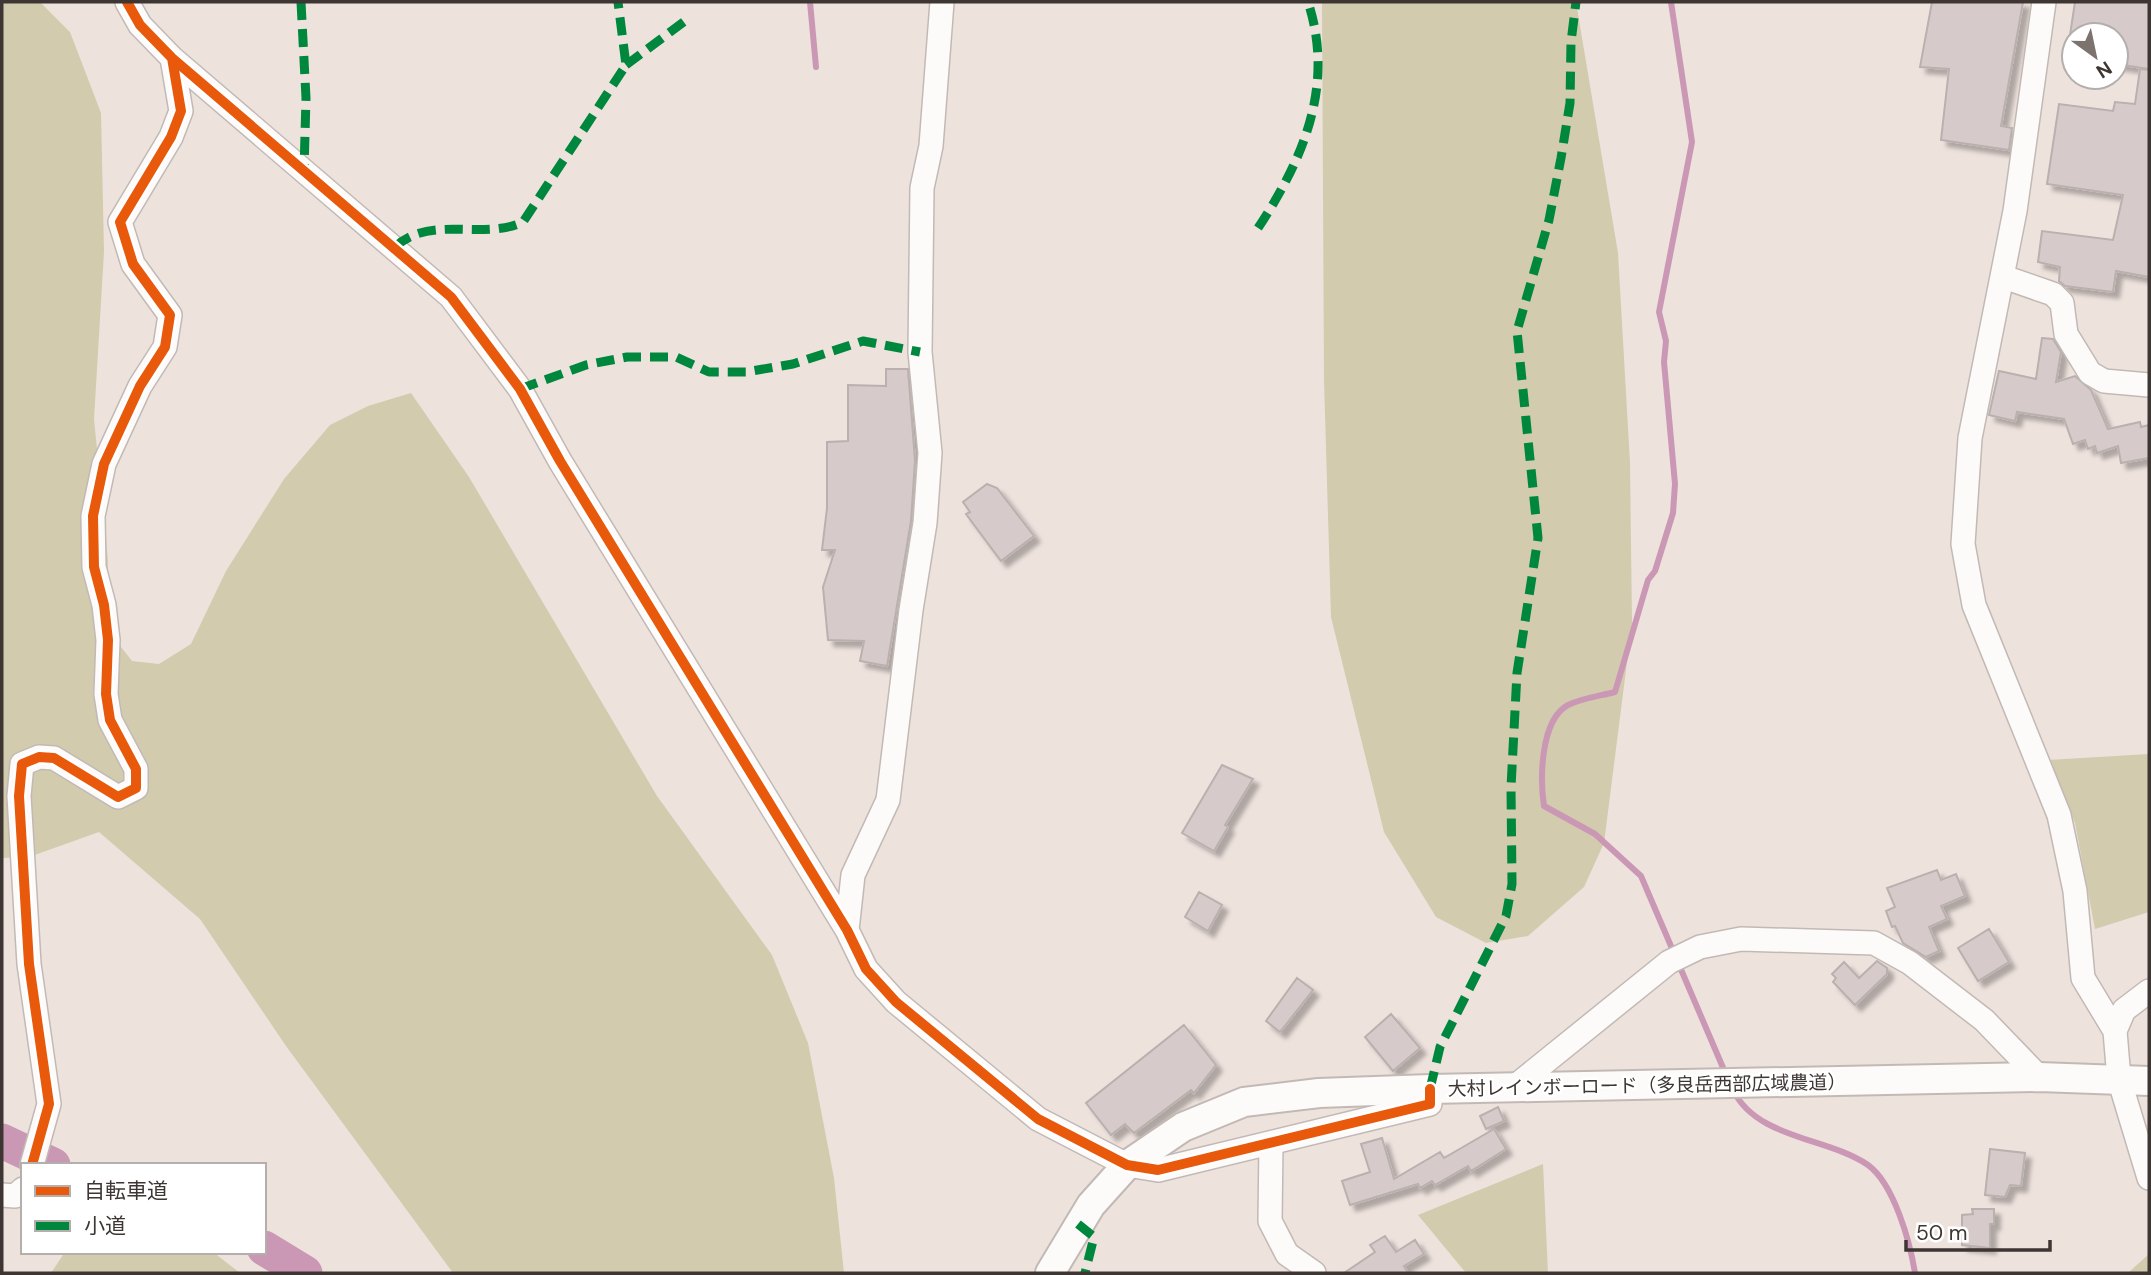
<svg xmlns="http://www.w3.org/2000/svg" width="2151" height="1275" font-family="'DM Sans','Noto Sans JP',sans-serif">
<defs>
<filter id="shadow"><feDropShadow dx="6" dy="6" stdDeviation="2" flood-color="#0004"/></filter>
</defs>
<rect width="100%" height="100%" fill="#eee2dd"/>
<path fill="#d2cbae" d="M2,2H40L70,32L101,113L104,252L94,419L108,561L106,628L132,661L159,664L191,644L226,571L284,479L330,425L368,406L411,393L469,477L657,796L772,955L808,1043L834,1178L844,1273H453L286,1046L200,919L99,832L29,857L2,858Z
M1322,2H1576L1618,253L1630,463L1632,623L1604,843L1584,887L1528,936L1486,943L1436,917L1384,832L1331,617L1324,380Z
M2149,754V912L2095,929L2075,823L2048,760Z
M1543,1164L1548,1273H1466L1418,1215Z
M65,1252H213L240,1273H51Z
M2149,1254V1273H2129V1272Z"/>
<g fill="none" stroke-linecap="round" stroke-linejoin="round">
<path stroke="#ca98b4" stroke-width="6" d="M810,2L816,67
M1671,2L1692,142L1659,312L1666,341L1664,362L1675,484L1673,513L1655,571L1648,580L1615,692C1600,696 1582,698 1568,705C1540,720 1540,780 1544,806L1595,834L1641,876L1727,1077
M1733,1090C1757,1139 1827,1137 1868,1165C1894,1184 1910,1242 1915,1273"/>
<path stroke="#ca98b4" stroke-width="35" d="M2,1141L53,1165
M264,1248L305,1273"/>
</g>
<path fill="#d6cbca" stroke="#bab0ae" stroke-width="2" filter="url(#shadow)" d="M1932,2H2023L2001,126L2012,128L2009,150L1941,140L1949,69L1920,67Z
M2075,2H2149V69L2116,64V35H2070Z
M2140,69L2149,70V277L2116,271L2113,292L2065,286L2059,281L2060,267L2038,262L2042,231L2113,240L2123,195L2047,184L2059,104L2113,111L2115,102L2135,104Z
M2042,338L2053,339L2061,352L2056,382L2075,376L2091,390L2108,429L2140,422L2141,427L2149,425V458L2121,463L2118,446L2097,453L2095,446L2088,449L2085,440L2073,444L2064,419L2017,412L2015,421L1989,415L1999,371L2036,379Z
M886,369H908L915,461L911,521L887,666L860,661L864,641L828,640L823,587L835,550H822L827,508V442L848,441V385L886,386Z
M987,484L997,488L1034,536L1001,561L966,514L970,512L963,502Z
M1222,765L1253,779L1225,825L1228,827L1214,851L1182,833Z
M1937,870L1941,880L1956,874L1965,896L1941,906L1947,919L1929,927L1939,951L1926,957L1903,943L1895,926L1892,927L1886,911L1895,907L1887,888Z
M1199,892L1222,905L1208,931L1185,917Z
M1989,929L2009,962L1978,981L1958,948Z
M1877,961L1887,968V974L1855,1005L1833,982L1836,978L1832,974L1844,962L1859,978Z
M1297,978L1313,990L1280,1032L1266,1021Z
M1391,1014L1420,1048L1393,1071L1365,1037Z
M1184,1025L1216,1065L1194,1093L1191,1090L1134,1133L1125,1124L1111,1135L1086,1103Z
M1498,1107L1504,1121L1486,1129L1480,1116Z
M1494,1129L1506,1149L1471,1171L1468,1166L1435,1185L1432,1181L1420,1188L1418,1184L1350,1205L1342,1181L1370,1172L1361,1144L1382,1138L1394,1179L1440,1152L1444,1158Z
M1990,1149L2025,1153L2021,1186L2010,1185L2005,1197L1985,1195Z
M1972,1209H1994V1224H1990V1248L1962,1245V1215L1973,1214Z
M1385,1236L1396,1252L1415,1240L1424,1254L1404,1266L1408,1273H1344L1375,1252L1370,1245Z"/>
<g fill="none" stroke-linecap="round" stroke-linejoin="round">
<defs>
<path id="minor" d="M127,2L140,25L172,58L451,297L520,389L560,461L847,930L866,969L896,1002L1038,1119L1127,1165L1158,1170L1430,1104V1089
M2044,2L2015,211L1970,438L1963,544L1974,605L2059,815L2075,891L2083,978L2115,1031L2119,1079L2149,1178
M2004,277L2053,294L2062,303L2066,334L2090,373L2104,381L2149,385
M847,930L853,875L888,800L911,610L925,523L930,453L920,352L922,188L931,146L942,2
M2115,1031L2124,1010L2149,991
M1513,1088L1669,962L1700,947L1741,939L1874,943L1910,963L1984,1020L2039,1077
M1271,1144L1270,1221L1287,1254L1314,1273
M32,1165L49,1104L29,964L19,796L22,764L39,757L54,758L118,797L136,788V769L110,720L106,694L108,640L104,605L94,567L93,516L104,464L140,386L165,347L170,315L133,264L120,222L171,137L181,111L172,58
M2,1195L15,1196L23,1189"/>
<path id="tertiary" d="M1050,1273L1091,1205L1127,1165L1183,1127L1244,1102L1319,1093L1430,1089L2039,1077L2149,1081"/>
</defs>
<use href="#minor" stroke="#c2b9b5" stroke-width="26"/>
<use href="#tertiary" stroke="#c2b9b5" stroke-width="32"/>
<use href="#minor" stroke="#fcfbfa" stroke-width="23"/>
<use href="#tertiary" stroke="#fcfbfa" stroke-width="28"/>
<path stroke="#00873e" stroke-width="9" stroke-dasharray="18 9" stroke-linecap="butt" d="M301,2L306,98L304,171
M626,65L689,18
M1258,228C1304,158 1335,85 1308,2
M395,247C431,214 482,241 523,222L626,65L618,2
M520,389L586,365L627,357H676L709,372H746L793,364L863,341L920,352
M1430,1089L1440,1047L1506,916L1512,884L1511,787L1517,673L1538,538L1517,331L1549,220L1561,158L1570,103L1571,42L1576,2
M1078,1224L1094,1237L1085,1273"/>
<defs>
<path id="cycleway" d="M127,2L140,25L172,58L451,297L520,389L560,461L847,930L866,969L896,1002L1038,1119L1127,1165L1158,1170L1430,1104V1089
M32,1165L49,1104L29,964L19,796L22,764L39,757L54,758L118,797L136,788V769L110,720L106,694L108,640L104,605L94,567L93,516L104,464L140,386L165,347L170,315L133,264L120,222L171,137L181,111L172,58"/>
</defs>
<use href="#cycleway" stroke="#fff" stroke-width="15"/>
<use href="#cycleway" stroke="#e8590c" stroke-width="10"/>
</g>
<g text-anchor="middle" stroke-width="5" stroke-linejoin="round" paint-order="stroke">
<g font-size="19" fill="#3e3633" stroke="#fff">
<text transform="translate(1647 1085) rotate(-1)" y="7">大村レインボーロード（多良岳西部広域農道）</text>
</g>
</g>
<rect width="2151" height="1275" fill="none" stroke="#3e3633" stroke-width="7"/>
<rect x="21" y="1163" width="245" height="91" fill="#ffffff" stroke="#b2afad" stroke-width="2"/>
<rect x="35" y="1186" width="35" height="10" fill="#e8590c" stroke="#b2afad" stroke-width="2"/>
<text x="84" y="1198" font-size="21" fill="#3e3633">自転車道</text>
<rect x="35" y="1221" width="35" height="10" fill="#00873e" stroke="#b2afad" stroke-width="2"/>
<text x="84" y="1233" font-size="21" fill="#3e3633">小道</text>
<g transform="translate(2095 56) rotate(147)"><circle r="33" fill="#ffffff" stroke="#b2afad" stroke-width="2"/>
<path d="M0-5L12 26L0 18L-12 26Z" fill="#7c726e"/>
<text y="-10" font-size="19" font-weight="bold" text-anchor="middle" fill="#3e3633">N</text>
</g>
<path d="M1906 1240v10h144v-10" fill="none" stroke="#3e3633" stroke-width="3.5"/>
<text x="1916" y="1240" font-size="21" fill="#3e3633" stroke="#ffffff" stroke-width="5" paint-order="stroke">50 m</text>
</svg>
